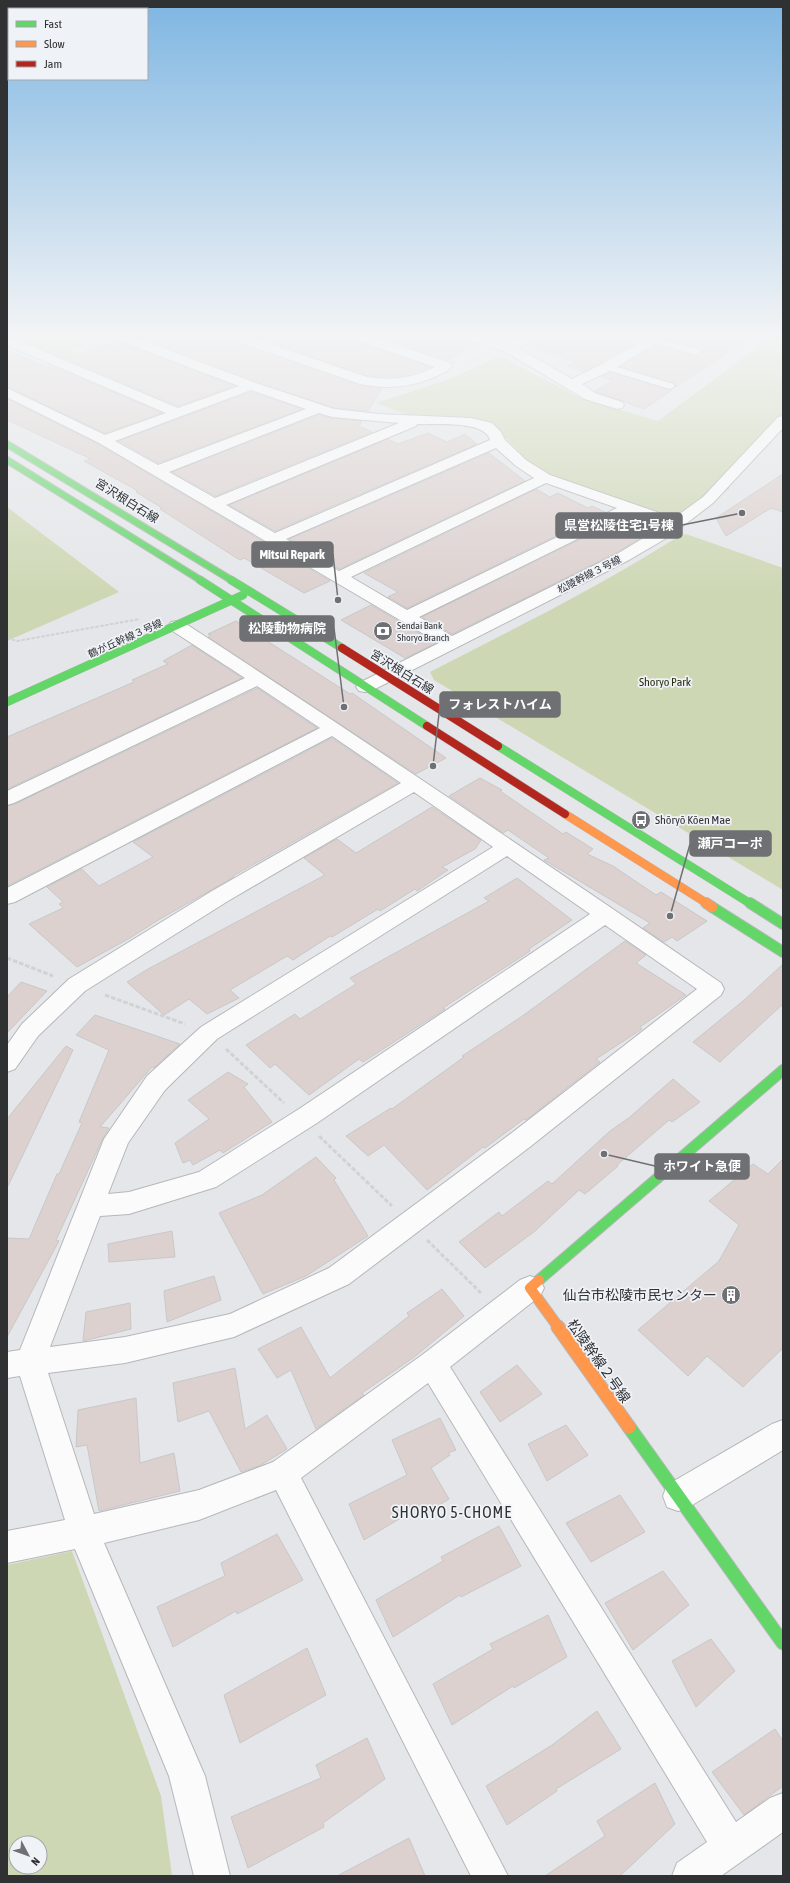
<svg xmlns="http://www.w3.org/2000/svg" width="790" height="1883" font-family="'Asap Condensed','Noto Sans JP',sans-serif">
<rect width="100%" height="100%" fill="#e4e6e9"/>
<path fill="#cdd7b3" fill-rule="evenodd" d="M7,333H112L70,350L97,361L75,369L7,340Z
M777,333H783V415L731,477L729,489L676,524L545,478L490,422L419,419L376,403L453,378L500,356L583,399L658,421Z
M7,507L119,592L7,641Z
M686,534L783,568V890L434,680L430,672C514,629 599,587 679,536Z
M72,1551L161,1796L172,1876H7V1565ZM16,1843H40V1867H16Z"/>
<path fill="#dcd1cf" stroke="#c8c8c9" d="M137,333H219L222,337L360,385L382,388L368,411L334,408L256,382L133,335Z
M244,333H341L344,337L431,367L402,376L385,377L367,376Z
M367,333H449L452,337L477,345L447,360Z
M501,333H524L510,341L500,337Z
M545,333H652L584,372L567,366L575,362L525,346Z
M673,333H761L738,346L676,387L673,383L620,367L656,345L696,356L701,353L699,349L666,339Z
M118,342L235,386L178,406L67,359L106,343L111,345Z
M7,350L47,367L51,366L162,413L105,433L7,387Z
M610,372L670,390H672L644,409L595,391L613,381L601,377Z
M251,392L302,409L158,463L119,441Z
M7,399L98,444L330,581L304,593L244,558L240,560L235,557L160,509L162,508L136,492L138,491L84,461L91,459L7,420Z
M319,415L332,418L362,421L359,426L372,432L215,496L172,472Z
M428,433L447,442L465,434L477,444L275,531L229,505L388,439L398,444Z
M489,453L525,481L339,569L289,539Z
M783,474V512L771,508L726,536L716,518Z
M536,489L550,497L558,493L588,508L592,506L605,512L407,608L388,597L398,592L364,573Z
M621,519L650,532L616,553L452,634L422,617Z
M371,605L436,643L405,658L341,620Z
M236,621L350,694L352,693L446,758L416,774L208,637L211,635L208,634Z
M192,645L242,678L7,789V737L134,682L132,680L168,664L163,661Z
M257,688L317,728L7,886V806L15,804Z
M332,738L398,783L233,876L234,877L160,919L130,938L77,967L29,924L63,908L59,904L63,902L47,887L82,869L99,886L153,857L133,842Z
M480,778L502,790L500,791L563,834L566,832L593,849L587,854L613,866L656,895L661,892L707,921L677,941L672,937L664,942L643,928L650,923L544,860L549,858L508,830L503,833L449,796Z
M432,807L481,840L475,849L442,867L448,870L417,891L415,889L380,911L378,909L332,937L330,936L293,960L287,956L230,990L239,998L207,1014L189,999L164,1015L127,982L148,969L325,875L304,858L337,839L356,853Z
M517,878L572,920L529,949L530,951L443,1008L445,1009L363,1062L359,1059L309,1095L275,1064L270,1068L246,1045L295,1014L300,1019L356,984L350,978L489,901L484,898Z
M625,941L646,955L636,963L686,995L640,1027L642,1029L596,1059L600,1062L526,1120L524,1119L485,1148L483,1147L427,1190L384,1145L368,1156L346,1136L391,1108L392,1109L464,1057L462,1056L521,1017Z
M783,964V1004L720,1062L693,1042L743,1001Z
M21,982L47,991L7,1033V997Z
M95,1015L180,1044L154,1068L152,1067L100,1127L109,1128L103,1138L56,1240L59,1241L7,1337V1238L29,1239L57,1174H59L82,1123L79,1122L109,1050L76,1035Z
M66,1046L73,1050L7,1188V1119Z
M228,1072L248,1084L244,1087L272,1122L223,1153L220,1150L193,1165L190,1160L183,1163L175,1143L209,1119L188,1100Z
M673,1079L700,1102L672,1122L669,1120L617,1165L618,1166L585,1194L579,1190L535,1231L485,1268L459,1242L499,1212L502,1216L548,1181L552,1184L610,1131L630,1117Z
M316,1157L336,1178L334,1180L368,1236L306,1276L263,1294L219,1213L262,1195Z
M783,1159V1348L743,1387L707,1356L688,1376L638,1330L719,1261L739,1225L709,1201L753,1164L768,1174Z
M172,1231L175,1257L109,1262L108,1244Z
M214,1276L221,1300L167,1322L164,1291Z
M442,1289L464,1316L413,1358L362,1393L364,1395L316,1429L291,1370L277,1378L258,1349L301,1327L330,1378L409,1316L407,1313Z
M130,1303L131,1329L83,1341L86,1312Z
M517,1365L542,1394L500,1422L480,1392Z
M235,1368L245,1429L267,1415L287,1449L261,1465L241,1472L209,1411L178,1422L173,1383Z
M136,1398L140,1463L174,1453L180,1491L99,1511L87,1445L76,1447L78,1410Z
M440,1418L456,1450L448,1453L450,1455L431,1468L449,1499L425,1514L421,1506L364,1540L349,1504L407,1475L392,1440Z
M566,1425L588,1455L547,1481L528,1444Z
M620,1495L645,1532L591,1562L566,1523Z
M499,1526L521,1566L461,1597L460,1595L393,1637L376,1600L443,1561L441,1557Z
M277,1534L303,1580L237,1614L236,1611L173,1647L157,1607L225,1576L221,1563Z
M663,1571L689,1605L633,1650L605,1603Z
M548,1615L567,1657L514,1688L513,1686L452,1725L433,1684L493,1649L490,1644Z
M711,1639L735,1671L696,1707L672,1661Z
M307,1648L326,1695L240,1743L224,1695Z
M597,1711L621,1749L556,1789L557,1791L507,1825L486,1786L552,1745Z
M775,1729L783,1741V1786L744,1815L712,1772Z
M367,1738L385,1779L323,1823L324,1827L248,1868L231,1817L321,1778L316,1765Z
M655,1783L675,1824L620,1876H545L605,1836L597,1821Z
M409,1838L425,1876H337Z"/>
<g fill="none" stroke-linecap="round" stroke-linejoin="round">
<defs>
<path id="lane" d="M655,337L699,350L700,352L696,355L652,342L651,340Z
M607,364L673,384L675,386L670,389L604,369V365Z"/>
<path id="street" d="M105,333H123L256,383L334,409L379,414L471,418L492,423L501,432L505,440L526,460L550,475L674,518L703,497L778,417L783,416V428L713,503L670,536L629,560L371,691L365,692L359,691L356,687L359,683L439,643L99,443L7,397V388L105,435L166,413L7,345V336L178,408L239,386L107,336ZM251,390L306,409L158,465L115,441ZM319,413L332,417L399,423L215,498L169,472ZM417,424C435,425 485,420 490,440L275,533L226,505L416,426ZM496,448L516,466L534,478L339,571L286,539ZM546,483L617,508L407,610L351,577ZM630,513L665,525L617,554L452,636L419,617Z
M220,333H239L367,377C393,381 412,378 435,367L344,336L342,333H361L451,363L452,366C449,371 442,373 437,376C412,387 387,390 360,384L222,336Z
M450,333H471L507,344L528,333H544L518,348L572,379L602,364L656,333H672L612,370L582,384L595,393L622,402L624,405L622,408L617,409L585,399L504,351L452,336Z
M177,621L183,622C364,740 543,861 721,983L724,989L721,995L531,1146L349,1284L234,1337L125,1363L48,1373L94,1514L199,1490L273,1462L422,1355L520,1280L530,1276L540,1280L544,1288L540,1296L450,1367L736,1822L770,1798L783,1793V1832L721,1876H672L677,1863L707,1842L428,1383L301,1478L508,1876H471L276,1490L199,1520L104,1543L205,1776L230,1876H194L169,1776L75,1549L7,1563V1531L65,1520L20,1376L7,1378V1352L20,1350L104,1139L147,1076L201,1027L493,847L414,792L228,901L85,991L38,1036L15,1069L7,1072V1045L22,1024L69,979L212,891L401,783L332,736L15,902L7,904V888L320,728L257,686L14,803L7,805V791L245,678L171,630L168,626L171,622ZM507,856L590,914L299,1109L199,1172L129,1192L108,1194L128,1143L165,1090L217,1039ZM605,925L697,989L513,1132L329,1268L230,1314L125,1337L50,1347L100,1216L129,1214L216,1187L317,1123Z
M783,1420V1450L689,1507L678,1511L667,1507L663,1496L667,1485L772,1424Z"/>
<path id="fast-far3" d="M7,444L233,581
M7,460L202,581"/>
<path id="fast-far2" d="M200,580L427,726
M231,580L342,648
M7,702L243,595
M498,746L751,904"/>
<path id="fast-far1" d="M750,903L783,924
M712,907L783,952
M539,1280L783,1070"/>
<path id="fast" d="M629,1427L783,1643"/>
<path id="slow-far2" d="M565,814L708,904"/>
<path id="slow-far1" d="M706,903L712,907
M539,1280L530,1288L559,1328"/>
<path id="slow" d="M558,1327L629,1427"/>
<path id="jam" d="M342,648L498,746
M427,726L565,814"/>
</defs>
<use href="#lane" stroke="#b6b7b9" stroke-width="2"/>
<use href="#street" stroke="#b6b7b9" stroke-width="2"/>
<use href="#fast-far3" stroke="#b6b7b9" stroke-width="8"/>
<use href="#fast-far2" stroke="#b6b7b9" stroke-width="9"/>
<use href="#fast-far1" stroke="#b6b7b9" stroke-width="12"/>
<use href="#fast" stroke="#b6b7b9" stroke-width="15"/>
<use href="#slow-far2" stroke="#b6b7b9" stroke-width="9"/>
<use href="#slow-far1" stroke="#b6b7b9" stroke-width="12"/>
<use href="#slow" stroke="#b6b7b9" stroke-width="15"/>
<use href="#jam" stroke="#b6b7b9" stroke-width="9"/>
<path stroke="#d1d2d3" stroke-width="1.5" stroke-dasharray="2.5 1.5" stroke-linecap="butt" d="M464,364L477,357"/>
<path stroke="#d1d2d3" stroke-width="2" stroke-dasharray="3.5 1.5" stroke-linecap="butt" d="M7,638L17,641L140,619"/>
<path stroke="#d1d2d3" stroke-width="3" stroke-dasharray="4.5 2" stroke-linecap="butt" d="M7,958L53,976
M105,995L185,1024
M226,1049L284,1103
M319,1136L392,1206
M427,1240L481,1293"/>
<use href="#lane" fill="#fbfbfc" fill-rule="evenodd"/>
<use href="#street" fill="#fbfbfc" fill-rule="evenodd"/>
<use href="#fast-far3" stroke="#63d668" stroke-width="6"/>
<use href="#fast-far2" stroke="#63d668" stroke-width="8"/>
<use href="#fast-far1" stroke="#63d668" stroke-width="10"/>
<use href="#fast" stroke="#63d668" stroke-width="13"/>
<use href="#slow-far2" stroke="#ff974d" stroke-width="8"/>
<use href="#slow-far1" stroke="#ff974d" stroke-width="10"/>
<use href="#slow" stroke="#ff974d" stroke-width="13"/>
<use href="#jam" stroke="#b3261e" stroke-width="8"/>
</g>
<linearGradient id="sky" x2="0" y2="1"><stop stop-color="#7fb6e2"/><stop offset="0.56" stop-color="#f3f4f5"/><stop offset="1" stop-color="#f3f4f5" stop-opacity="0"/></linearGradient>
<rect width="790" height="597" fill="url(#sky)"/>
<defs>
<symbol id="bank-disc" viewBox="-11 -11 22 22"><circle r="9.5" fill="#6f7073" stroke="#eff3f8"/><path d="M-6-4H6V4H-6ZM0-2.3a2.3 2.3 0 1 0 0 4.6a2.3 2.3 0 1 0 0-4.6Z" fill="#fff"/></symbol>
<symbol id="bus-disc" viewBox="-11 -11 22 22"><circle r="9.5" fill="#6f7073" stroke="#eff3f8"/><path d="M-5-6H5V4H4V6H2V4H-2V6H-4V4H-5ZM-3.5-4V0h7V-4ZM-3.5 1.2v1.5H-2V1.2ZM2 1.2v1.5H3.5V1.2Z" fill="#fff"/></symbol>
<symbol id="building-disc" viewBox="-11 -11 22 22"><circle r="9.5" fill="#6f7073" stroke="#eff3f8"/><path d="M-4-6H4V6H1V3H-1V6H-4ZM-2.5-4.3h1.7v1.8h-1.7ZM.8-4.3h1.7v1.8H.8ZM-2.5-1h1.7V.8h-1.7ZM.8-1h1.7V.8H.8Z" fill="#fff"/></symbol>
</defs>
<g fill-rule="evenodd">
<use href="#bank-disc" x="372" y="620" width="22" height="22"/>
<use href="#bus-disc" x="630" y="809" width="22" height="22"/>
<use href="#building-disc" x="720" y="1284" width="22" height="22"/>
</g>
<g text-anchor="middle" stroke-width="3.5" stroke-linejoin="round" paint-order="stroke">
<g font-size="10" fill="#303133" stroke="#eff3f8">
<text transform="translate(589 574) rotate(-27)" y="4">松陵幹線３号線</text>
<text transform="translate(125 638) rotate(-24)" y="4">鶴が丘幹線３号線</text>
</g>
<g font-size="10" fill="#303133" stroke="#eff3f8" text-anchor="start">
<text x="397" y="629">Sendai Bank<tspan x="397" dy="12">Shoryo Branch</tspan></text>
</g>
<g font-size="12" fill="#303133" stroke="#eff3f8">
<text transform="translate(127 501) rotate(32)" y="4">宮沢根白石線</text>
<text transform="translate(402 672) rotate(32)" y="4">宮沢根白石線</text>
</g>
<g font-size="12" fill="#2a300f" stroke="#eff3f8">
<text x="665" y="686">Shoryo Park</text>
</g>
<g font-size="12" fill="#303133" stroke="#eff3f8" text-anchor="start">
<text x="655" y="824">Shōryō Kōen Mae</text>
</g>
<g font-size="14" fill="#303133" stroke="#eff3f8" text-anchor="end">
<text x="717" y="1300">仙台市松陵市民センター</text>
</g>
<g font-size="14" fill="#303133" stroke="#eff3f8">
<text transform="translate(599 1361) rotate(55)" y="5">松陵幹線２号線</text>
</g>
<g font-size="16" letter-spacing="1" fill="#303133" stroke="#eff3f8">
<text x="452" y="1518">SHORYO 5-CHOME</text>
</g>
</g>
<path fill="none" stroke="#6f7073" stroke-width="1.5" d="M742 513L682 525M338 600L333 554M344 707L334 628M433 766L440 705M670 916L690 844M604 1154L655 1166"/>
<g fill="#6f7073" stroke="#eff3f8" stroke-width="1.5">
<circle cx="742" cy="513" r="4"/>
<circle cx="338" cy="600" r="4"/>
<circle cx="344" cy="707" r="4"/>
<circle cx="433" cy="766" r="4"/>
<circle cx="670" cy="916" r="4"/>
<circle cx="604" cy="1154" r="4"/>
</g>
<g fill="#6f7073" stroke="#6f7073" stroke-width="1.5">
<rect x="556" y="513" width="126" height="25" rx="4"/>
<rect x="252" y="542" width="81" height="25" rx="4"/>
<rect x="240" y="616" width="94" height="25" rx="4"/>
<rect x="440" y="692" width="120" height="25" rx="4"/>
<rect x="690" y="831" width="81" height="25" rx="4"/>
<rect x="655" y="1154" width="94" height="25" rx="4"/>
</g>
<g font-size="13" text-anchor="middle" font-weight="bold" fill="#fff">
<text x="619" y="530">県営松陵住宅1号棟</text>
<text x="292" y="559">Mitsui Repark</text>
<text x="287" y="633">松陵動物病院</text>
<text x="500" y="709">フォレストハイム</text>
<text x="730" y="848">瀬戸コーポ</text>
<text x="702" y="1171">ホワイト急便</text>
</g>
<rect width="790" height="1883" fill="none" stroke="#303133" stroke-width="16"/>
<rect x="8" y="8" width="140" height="72" fill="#eff3f8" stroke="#a3a5a9"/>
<rect x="16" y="21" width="20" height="6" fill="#63d668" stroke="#a3a5a9"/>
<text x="44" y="28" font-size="12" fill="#303133">Fast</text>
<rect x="16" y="41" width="20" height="6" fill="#ff974d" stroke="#a3a5a9"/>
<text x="44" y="48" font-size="12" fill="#303133">Slow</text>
<rect x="16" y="61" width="20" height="6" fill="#b3261e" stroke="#a3a5a9"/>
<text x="44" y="68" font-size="12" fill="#303133">Jam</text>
<g transform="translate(28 1855) rotate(131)"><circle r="19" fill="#eff3f8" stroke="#a3a5a9"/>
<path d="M0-3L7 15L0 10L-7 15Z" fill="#6f7073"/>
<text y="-6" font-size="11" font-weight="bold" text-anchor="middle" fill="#303133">N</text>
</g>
</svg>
